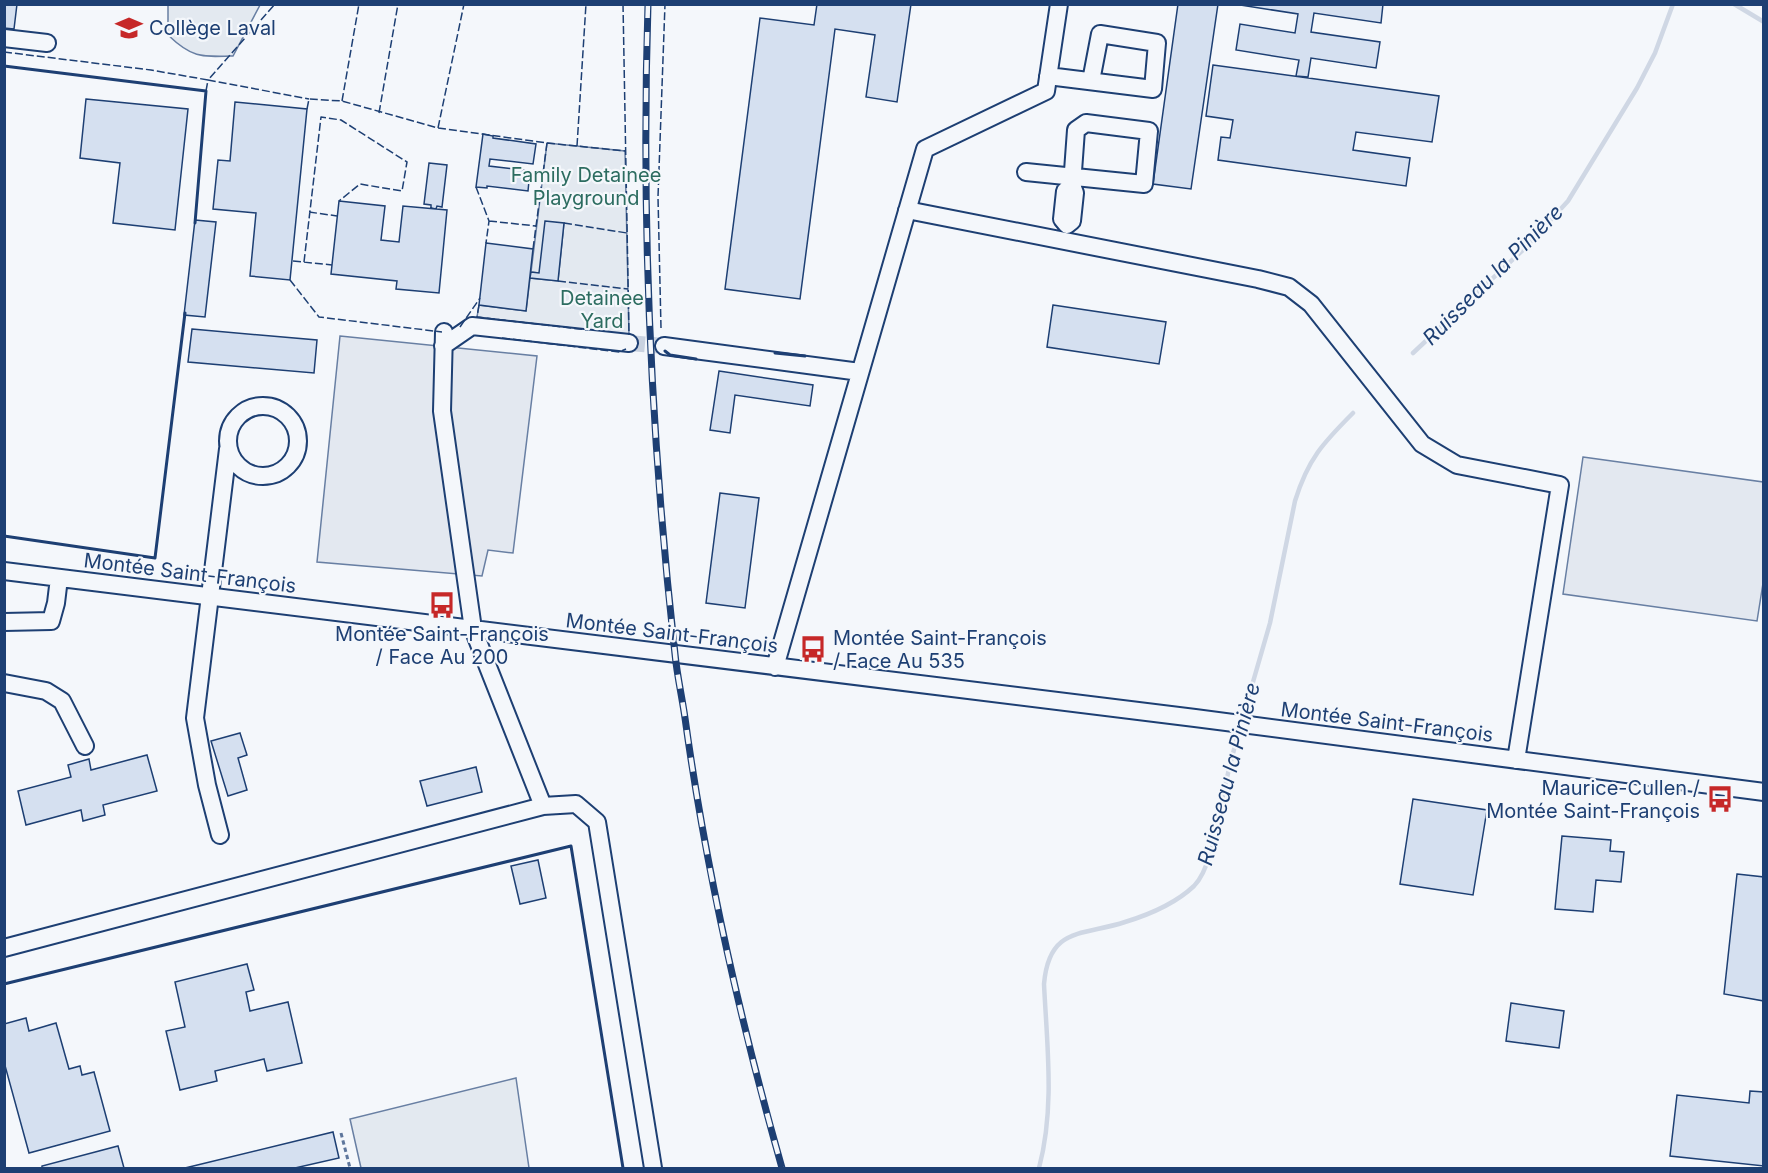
<svg xmlns="http://www.w3.org/2000/svg" width="1768" height="1173" font-family="Inter,sans-serif">
<rect width="100%" height="100%" fill="#f4f7fb"/>
<path fill="#e3e9f0" stroke="#687fa3" stroke-width="1.5" d="M168,5V4L260,5L233,56C201,57 192,58 168,35Z
M547,143L625,151L629,335L477,317L479,305L526,311L530,278L558,281L564,223L539,273L531,272Z
M516,1078L529,1168H361L350,1119Z"/>
<path fill="#e3e8f0" stroke="#687fa3" stroke-width="1.5" d="M340,336L537,356L513,553L488,550L482,576L317,562Z
M1583,457L1763,482L1764,577L1757,621L1563,594Z"/>
<g fill="none" stroke-linecap="round" stroke-linejoin="round">
<path stroke="#cfd7e4" stroke-width="4.5" d="M1734,4L1764,22
M1413,353L1525,248L1568,201L1637,88L1655,53L1673,4
M1242,720L1270,623L1295,501C1308,459 1323,443 1353,413
M1039,1168C1055,1108 1047,1046 1044,984C1049,926 1083,936 1125,922C1148,915 1176,903 1194,886C1211,869 1217,823 1222,800C1227,776 1233,752 1240,728"/>
</g>
<path fill="#d5e0f0" stroke="#1d3f73" stroke-width="1.5" d="M4,4H17L14,29L4,28Z
M817,4H911L897,102L866,97L875,35L835,29L800,299L725,289L760,18L814,25Z
M1178,4H1218L1191,189L1153,184Z
M1234,4H1383L1381,23L1314,13L1311,32L1380,42L1376,68L1311,58L1308,77L1296,76L1299,60L1236,50L1240,24L1295,33L1298,14Z
M1213,65L1439,96L1432,142L1356,132L1353,150L1410,158L1406,186L1218,160L1221,137L1230,138L1233,120L1206,116Z
M86,99L188,109L175,230L113,223L120,163L80,158Z
M235,102L307,109L290,280L250,276L256,213L213,209L218,160L230,161Z
M483,134L493,136V138L536,144L533,164L490,159L489,166L530,171L528,191L487,186V188L476,187Z
M429,163L447,165L442,207L437,206L436,209L431,208V205L424,204Z
M339,201L385,206L381,240L399,242L403,206L447,210L439,293L396,289L397,281L331,274Z
M195,220L216,222L205,317L184,315Z
M545,221L564,223L558,281L530,278L531,272L539,273Z
M486,243L533,249L526,311L479,305Z
M1053,305L1166,322L1159,364L1047,347Z
M192,329L317,340L314,373L188,362Z
M719,371L813,385L810,406L735,395L730,433L710,430Z
M720,493L759,498L745,608L706,603Z
M240,733L247,755L238,758L247,790L228,796L211,741Z
M147,755L157,791L103,805L105,815L83,821L81,810L26,825L18,791L71,777L68,765L89,759L91,770Z
M476,767L482,792L427,806L420,781Z
M1413,799L1487,810L1473,895L1400,884Z
M1562,836L1611,840L1610,851L1624,852L1621,882L1596,880L1593,912L1555,909Z
M538,860L546,898L520,904L511,866Z
M1737,874L1764,877V1001L1724,994Z
M247,964L254,990L246,992L250,1011L288,1002L302,1063L267,1071L264,1059L215,1071L217,1081L180,1090L166,1031L185,1027L175,982Z
M1511,1003L1564,1011L1559,1048L1506,1041Z
M26,1018L29,1031L56,1023L69,1069L80,1066L82,1075L94,1072L110,1131L29,1153L4,1062V1024Z
M1750,1091L1764,1092V1166L1670,1156L1677,1095L1749,1103Z
M333,1132L339,1158L295,1168H185Z
M118,1146L124,1168H42V1166Z"/>
<g fill="none" stroke-linecap="round" stroke-linejoin="round">
<path stroke="#c9d2e0" stroke-width="16" stroke-dasharray="16 8" stroke-linecap="butt" d="M629,343L664,346"/>
<defs>
<path id="minor" d="M4,38L47,43
M1048,76L1153,89L1157,43L1100,34L1091,81
M1026,172L1144,184L1149,131L1086,123L1076,130L1072,185
M1072,185L1075,193L1072,221L1067,225L1062,219L1065,191Z
M907,210L1258,279L1289,287L1311,304L1422,444L1457,465L1560,485L1516,760
M444,332L442,411L473,629L543,806
M443,346L472,326L629,343
M664,346L860,372
M228 441a35 35 0 1 1 70 0a35 35 0 1 1-70 0Z
M4,571L1195,718L1764,792
M4,622L51,621L56,603L59,578
M775,667L925,149L1046,91L1059,4
M4,683L46,691L62,701L85,746
M220,835L207,785L195,718L228,449
M4,948L543,806L576,804L597,822L653,1168"/>
</defs>
<use href="#minor" stroke="#1d3f73" stroke-width="20"/>
<path stroke="#5e769c" stroke-width="3" stroke-dasharray="4.5 3" stroke-linecap="butt" d="M341,1133L350,1168"/>
<use href="#minor" stroke="#f4f7fb" stroke-width="16"/>
<defs>
<path id="rail" d="M648,4C641,221 651,438 675,654C677,675 682,697 685,718C706,871 740,1020 782,1168"/>
</defs>
<use href="#rail" stroke="#1d3f73" stroke-width="7"/>
<use href="#rail" stroke="#f4f7fb" stroke-width="4.5" stroke-dasharray="14" stroke-linecap="butt"/>
<path stroke="#1d3f73" stroke-width="1.5" stroke-dasharray="8 3" stroke-linecap="butt" d="M623,4L629,335
M4,52L151,70L208,80L275,4
M206,91L208,80L309,99
M342,101L359,4
M307,109L309,99L342,101L438,128L547,143L625,151
M379,113L398,4
M438,128L464,4
M577,146L586,4
M476,187L489,221L486,243
M309,212L337,216
M489,221L536,226
M564,223L627,233
M533,249L547,143
M293,261L332,265
M304,262L321,117L341,120L407,162L402,191L360,184L339,201
M290,280L319,317L442,332
M558,281L628,289
M479,305L477,317L588,330
M460,327L480,298
M661,328L658,197L665,4
M502,338L619,352L626,349"/>
<path stroke="#1d3f73" stroke-width="3" d="M4,66L206,91L195,223
M665,351L670,355L696,359
M775,353L805,356
M4,536L155,558L185,313
M4,984L571,846L623,1168"/>
</g>
<defs>
<symbol id="school-bare" viewBox="-9 -9 18 18"><path d="M0-5L7-2L0 1L-7-2ZM-4 1L0 2.5L4 1V4Q0 6-4 4Z" fill="#c62828" stroke="#f4f7fb" stroke-width="2.5" paint-order="stroke"/></symbol>
<symbol id="bus-bare" viewBox="-9 -9 18 18"><path d="M-5-6H5V4H4V6H2V4H-2V6H-4V4H-5ZM-3.5-4V0h7V-4ZM-3.5 1.2v1.5H-2V1.2ZM2 1.2v1.5H3.5V1.2Z" fill="#c62828" stroke="#f4f7fb" stroke-width="2.5" paint-order="stroke"/></symbol>
</defs>
<g fill-rule="evenodd">
<use href="#school-bare" x="110" y="9" width="38" height="38"/>
<use href="#bus-bare" x="423" y="586" width="38" height="38"/>
<use href="#bus-bare" x="794" y="630" width="38" height="38"/>
<use href="#bus-bare" x="1701" y="780" width="38" height="38"/>
</g>
<g text-anchor="middle" stroke-width="4.5" stroke-linejoin="round" paint-order="stroke">
<g font-size="20" fill="#1d3f73" stroke="#f4f7fb" text-anchor="start">
<text x="149" y="35">Collège Laval</text>
<text x="442" y="641" text-anchor="middle">Montée Saint-François<tspan x="442" dy="23">/ Face Au 200</tspan></text>
<text x="833" y="645">Montée Saint-François<tspan x="833" dy="23">/ Face Au 535</tspan></text>
<text x="1700" y="795" text-anchor="end">Maurice-Cullen /<tspan x="1700" dy="23">Montée Saint-François</tspan></text>
</g>
<g font-size="20" fill="#2c6c60" stroke="#f4f7fb">
<text x="586" y="182">Family Detainee<tspan x="586" dy="23">Playground</tspan></text>
<text x="602" y="305">Detainee<tspan x="602" dy="23">Yard</tspan></text>
</g>
<g font-size="20" fill="#1d3f73" stroke="#f4f7fb">
<text transform="translate(190 573) rotate(7)" y="7">Montée Saint-François</text>
<text transform="translate(672 633) rotate(7)" y="7">Montée Saint-François</text>
<text transform="translate(1387 722) rotate(7)" y="7">Montée Saint-François</text>
</g>
<g font-size="21" font-style="italic" fill="#1d3f73" stroke="#f4f7fb">
<text transform="translate(1493 275) rotate(-45)" y="7">Ruisseau la Pinière</text>
<text transform="translate(1229 774) rotate(-75)" y="7">Ruisseau la Pinière</text>
</g>
</g>
<rect width="1768" height="1173" fill="none" stroke="#1d3f73" stroke-width="12"/>
</svg>
